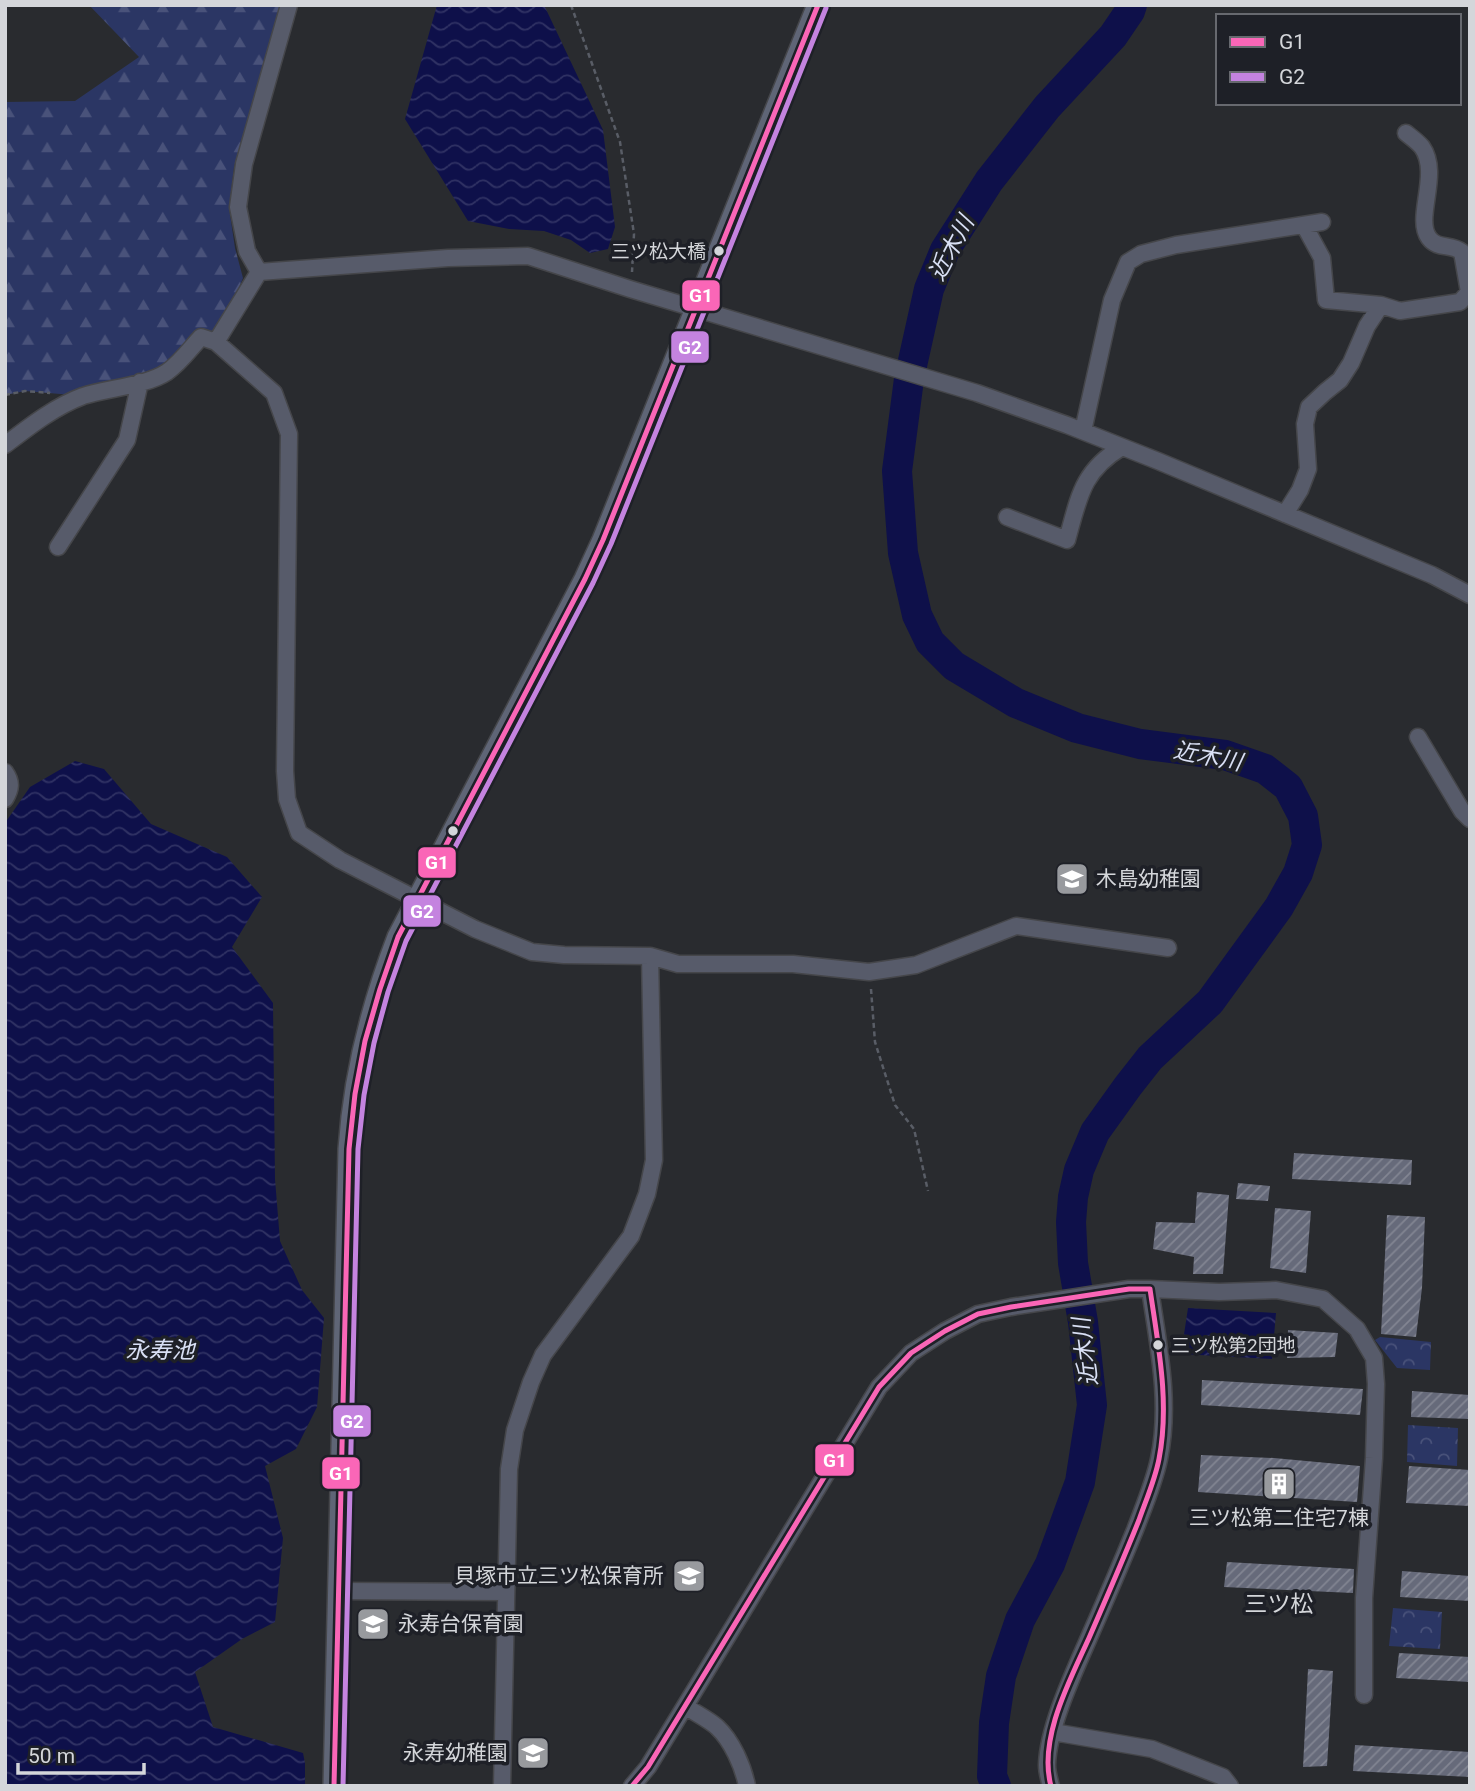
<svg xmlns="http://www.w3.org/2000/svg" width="1475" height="1791" font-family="Roboto,'Noto Sans JP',sans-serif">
<defs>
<pattern id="forest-firs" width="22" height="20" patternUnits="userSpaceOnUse" patternTransform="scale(1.75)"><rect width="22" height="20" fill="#2b3664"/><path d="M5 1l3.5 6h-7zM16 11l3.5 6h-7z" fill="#49527a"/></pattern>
<pattern id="park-crowns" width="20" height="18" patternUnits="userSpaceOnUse" patternTransform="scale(1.75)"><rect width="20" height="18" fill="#2b3664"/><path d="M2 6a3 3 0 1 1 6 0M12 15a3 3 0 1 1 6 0" fill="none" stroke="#49527a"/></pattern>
<pattern id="water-waves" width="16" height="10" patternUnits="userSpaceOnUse" patternTransform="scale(1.75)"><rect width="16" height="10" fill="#0e104a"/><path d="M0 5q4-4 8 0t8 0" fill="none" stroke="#303264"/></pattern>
<pattern id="building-hatch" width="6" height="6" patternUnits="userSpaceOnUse" patternTransform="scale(1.75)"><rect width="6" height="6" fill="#666a7a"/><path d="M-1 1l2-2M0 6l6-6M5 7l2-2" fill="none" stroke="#828592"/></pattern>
</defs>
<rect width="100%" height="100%" fill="#292b2f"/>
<path fill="url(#forest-firs)" d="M89,5H281L234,167L229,208L235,248L243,278L216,342L201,338L154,379L84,396L25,391L5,395V102L75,101L139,57Z"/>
<path fill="url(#park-crowns)" d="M1380,1337L1431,1342L1430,1370L1397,1368L1375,1340Z
M1408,1425L1458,1428L1457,1466L1407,1462Z
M1393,1608L1442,1612L1440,1649L1389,1646Z"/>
<path fill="url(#water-waves)" d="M437,5H544L603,130L615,227L608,249L590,253L571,240L544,231L509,229L468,221L405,119Z
M75,761L104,769L151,824L227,857L262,897L232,947L273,1003L275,1179L280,1241L302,1290L324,1318L317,1407L296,1449L265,1466L283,1538L275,1622L242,1639L195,1672L213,1727L303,1753L305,1763V1786H5V823L30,787Z
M1188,1308L1276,1313L1272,1359L1181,1354Z"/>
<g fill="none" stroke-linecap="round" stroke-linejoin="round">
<path stroke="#0e104a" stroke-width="30" d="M996,1786L992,1776L994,1723L1001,1676L1020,1620L1050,1564L1080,1482L1092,1405L1083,1322L1073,1263L1071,1222L1073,1197L1079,1170L1095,1132L1128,1086L1150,1058L1210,1002L1279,907L1298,873L1307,845L1303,816L1288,787L1265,769L1225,755L1140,744L1077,728L1016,703L954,666L930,642L917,615L903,553L897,471L909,379L929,289L945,250L989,181L1047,107L1113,36L1130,11L1132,5"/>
</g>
<path fill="url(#building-hatch)" d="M1294,1153L1412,1160L1411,1185L1292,1179Z
M1238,1183L1270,1186L1268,1201L1236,1199Z
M1197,1192L1229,1195L1223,1274H1193L1194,1257L1153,1249L1156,1222L1195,1223Z
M1275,1208L1311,1211L1306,1273L1270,1268Z
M1387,1215L1425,1217L1422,1288L1416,1337L1381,1334Z
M1288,1330L1338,1333L1335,1357L1287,1358Z
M1202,1380L1363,1389L1360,1415L1201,1405Z
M1412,1391L1470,1395V1419L1411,1417Z
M1201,1455L1274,1458L1360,1466L1357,1502L1198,1492Z
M1409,1466L1470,1470V1506L1406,1503Z
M1227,1562L1354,1569L1353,1593L1224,1587Z
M1402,1571L1470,1576V1601L1400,1597Z
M1399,1653L1470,1657V1682L1396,1678Z
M1308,1669L1333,1671L1327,1766L1303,1767Z
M1355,1745L1470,1752V1777L1353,1771Z"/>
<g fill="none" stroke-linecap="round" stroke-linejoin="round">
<defs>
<path id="minor" d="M1304,225L1322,258L1326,300L1381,305L1400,311L1460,302L1469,292L1462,252C1451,243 1438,250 1429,238C1414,218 1441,174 1422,147C1418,142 1411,137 1406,133
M259,272L448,258L528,256L630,289L977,393L1067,425L1158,461L1432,575L1470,595
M259,272L247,251L238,207L244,164L289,5
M216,342L259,272
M1083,431L1112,300L1128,262L1141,254L1176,245L1322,222
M5,445C30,426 54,407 83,396C108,388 146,386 167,372C180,363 190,349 201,337L216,342L274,393L289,434L285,771L287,799L299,833L340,860L475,929L532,952L564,955L650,956L678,964H793L869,972L916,965L1016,926L1168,948
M1285,514L1300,490L1308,469L1305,424L1309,407L1325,392L1340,380L1351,363L1367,326L1381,305
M1007,517L1067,540C1079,497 1082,471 1122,447
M58,547L127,440L140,382
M1418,737L1462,811L1470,819
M5,772C12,782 11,789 5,799
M339,1591L506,1592
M685,1706C695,1713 708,1719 717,1727C732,1741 743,1766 747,1786
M1053,1732L1152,1749L1223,1777L1230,1786
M502,1786L509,1469L515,1430L531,1382L543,1355L631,1236L647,1194L654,1160L650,956
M632,1786L648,1767L879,1387L911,1353L945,1331L978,1314L1011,1307L1129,1289H1150L1219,1292L1276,1290L1323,1299L1357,1329L1374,1358L1376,1384L1374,1458L1364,1598V1695
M1051,1786C1049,1779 1047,1772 1047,1765C1048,1726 1075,1670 1091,1633C1106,1599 1121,1564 1135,1530C1144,1506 1154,1483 1159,1459C1171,1402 1158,1345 1150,1289"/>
<path id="major" d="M334,1786L349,1149C354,1074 371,1007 398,937L585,579L603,540L818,5"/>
</defs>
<use href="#minor" stroke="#45464a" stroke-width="19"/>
<use href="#major" stroke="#45464a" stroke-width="24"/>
<path stroke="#595d66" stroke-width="2.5" stroke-dasharray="5 3.5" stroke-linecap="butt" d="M571,5L620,142L634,234L632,272
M5,395L25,391L50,393
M871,989L875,1042L895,1105L914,1129L928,1191"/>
<use href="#minor" stroke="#575b6a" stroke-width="16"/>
<use href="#major" stroke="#5f6576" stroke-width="21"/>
<defs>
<path id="bus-1" d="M334,1786L349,1149L355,1094L365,1041L380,989L398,937L585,579L603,540L818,5
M632,1786L648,1767L879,1387L911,1353L945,1331L978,1314L1011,1307L1129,1289H1150
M1051,1786C1038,1739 1070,1680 1089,1638C1106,1599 1123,1560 1139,1520C1146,1500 1155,1480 1159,1459C1170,1402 1158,1345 1150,1289"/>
<path id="bus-2" d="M343,1786L358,1149L364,1095L374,1043L388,992L406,941L593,583L611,544L826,8"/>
</defs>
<use href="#bus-1" stroke="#1e2027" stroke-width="10"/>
<use href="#bus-2" stroke="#1e2027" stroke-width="10"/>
<use href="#bus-1" stroke="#fa66b7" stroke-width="5"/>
<use href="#bus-2" stroke="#c483df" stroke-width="5"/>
</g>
<defs>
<symbol id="school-square" viewBox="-11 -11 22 22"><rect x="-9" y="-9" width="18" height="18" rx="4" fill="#989a9e" stroke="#1e2027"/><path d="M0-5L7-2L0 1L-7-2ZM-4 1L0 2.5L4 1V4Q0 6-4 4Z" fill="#fff"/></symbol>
<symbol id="building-square" viewBox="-11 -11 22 22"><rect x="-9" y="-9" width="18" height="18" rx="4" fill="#989a9e" stroke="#1e2027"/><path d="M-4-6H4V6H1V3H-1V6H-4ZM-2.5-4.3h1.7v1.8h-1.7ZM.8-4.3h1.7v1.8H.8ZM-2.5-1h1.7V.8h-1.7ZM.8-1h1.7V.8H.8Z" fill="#fff"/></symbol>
</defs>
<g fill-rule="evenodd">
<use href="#school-square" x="1053" y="860" width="38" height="38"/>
<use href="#building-square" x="1260" y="1465" width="38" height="38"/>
<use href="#school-square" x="670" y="1557" width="38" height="38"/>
<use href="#school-square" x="354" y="1605" width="38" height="38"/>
<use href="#school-square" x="514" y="1734" width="38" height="38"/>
</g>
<g fill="#d4d6da" stroke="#1e2027" stroke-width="2.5">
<circle cx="719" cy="251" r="6"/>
<circle cx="453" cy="831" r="6"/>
<circle cx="1158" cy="1345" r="6"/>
</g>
<g text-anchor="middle" stroke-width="7" stroke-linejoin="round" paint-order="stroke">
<g font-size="19" fill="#d4d6da" stroke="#1e2027" text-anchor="end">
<text x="706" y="258">三ツ松大橋</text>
<text x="1171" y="1352" text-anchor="start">三ツ松第2団地</text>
</g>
<g font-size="21" fill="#d4d6da" stroke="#1e2027" text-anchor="start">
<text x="1096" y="886">木島幼稚園</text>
<text x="1279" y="1525" text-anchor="middle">三ツ松第二住宅7棟</text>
<text x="664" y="1583" text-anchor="end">貝塚市立三ツ松保育所</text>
<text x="398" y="1631">永寿台保育園</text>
<text x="508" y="1760" text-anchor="end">永寿幼稚園</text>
</g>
<g font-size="23" font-style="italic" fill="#d9e0f5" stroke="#1e2027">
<text transform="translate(951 248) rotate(-62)" y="8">近木川</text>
<text transform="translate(1208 756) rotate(11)" y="8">近木川</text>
<text x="160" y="1358">永寿池</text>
<text transform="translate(1085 1352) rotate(-97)" y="8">近木川</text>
</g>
<g font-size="23" fill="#d4d6da" stroke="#1e2027">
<text x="1279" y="1612">三ツ松</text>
</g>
</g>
<g stroke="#1e2027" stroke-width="2.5">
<rect x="681" y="279" width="40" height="33" rx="7" fill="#fa66b7"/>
<rect x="670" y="330" width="40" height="34" rx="7" fill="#c483df"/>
<rect x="417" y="846" width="40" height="33" rx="7" fill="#fa66b7"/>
<rect x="402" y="894" width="40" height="34" rx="7" fill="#c483df"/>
<rect x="332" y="1404" width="40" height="34" rx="7" fill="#c483df"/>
<rect x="814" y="1443" width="41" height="34" rx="7" fill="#fa66b7"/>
<rect x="321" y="1456" width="40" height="34" rx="7" fill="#fa66b7"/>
</g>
<g font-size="19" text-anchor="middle" font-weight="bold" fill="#fff">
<text x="701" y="302">G1</text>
<text x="690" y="354">G2</text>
<text x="437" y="869">G1</text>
<text x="422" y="918">G2</text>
<text x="352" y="1428">G2</text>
<text x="835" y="1467">G1</text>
<text x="341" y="1480">G1</text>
</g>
<rect width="1475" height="1791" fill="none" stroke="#d4d6da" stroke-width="14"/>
<rect x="1216" y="14" width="245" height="91" fill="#1e2027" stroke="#67696f" stroke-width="2"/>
<rect x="1230" y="37" width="35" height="10" fill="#fa66b7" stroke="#67696f" stroke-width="2"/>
<text x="1279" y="49" font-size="21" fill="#d4d6da">G1</text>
<rect x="1230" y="72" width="35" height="10" fill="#c483df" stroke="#67696f" stroke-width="2"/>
<text x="1279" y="84" font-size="21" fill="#d4d6da">G2</text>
<path d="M18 1763v10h126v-10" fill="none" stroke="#d4d6da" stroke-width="3.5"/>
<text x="28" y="1763" font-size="21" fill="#d4d6da" stroke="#1e2027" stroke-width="5" paint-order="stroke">50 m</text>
</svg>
